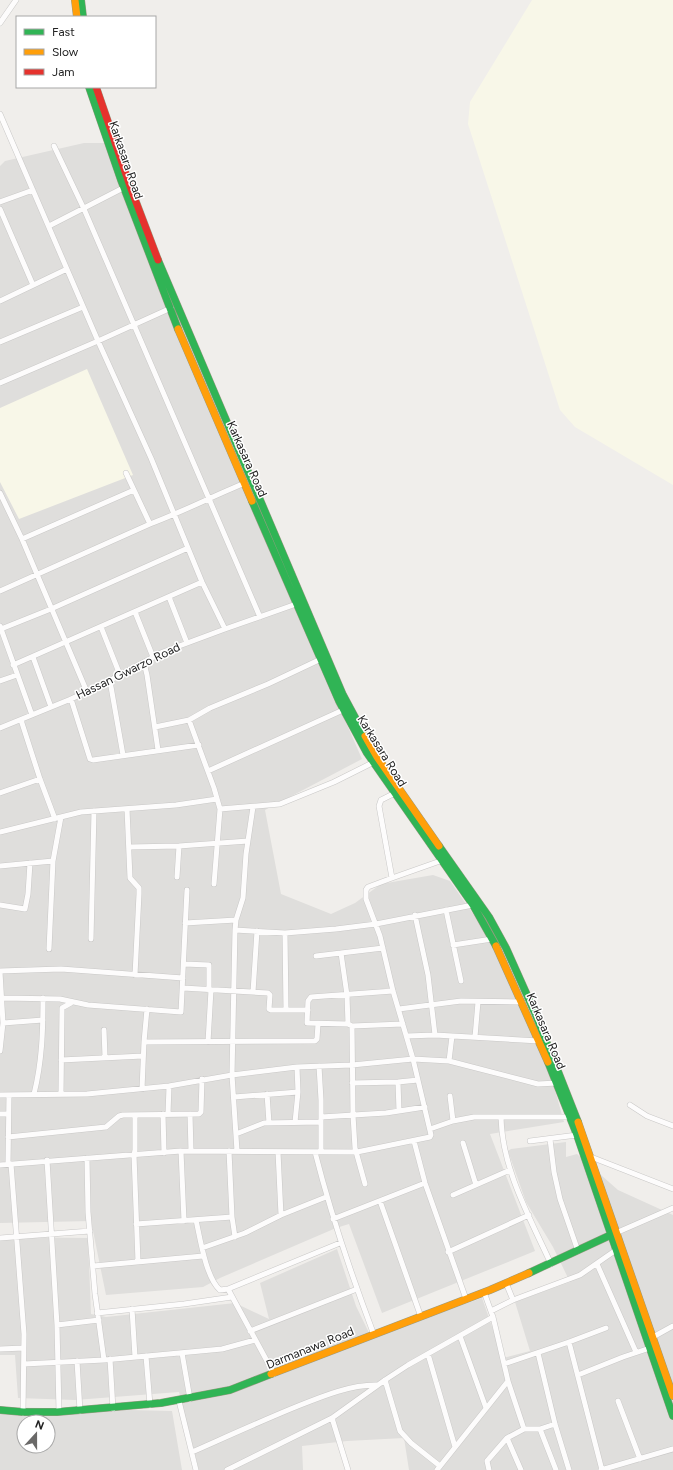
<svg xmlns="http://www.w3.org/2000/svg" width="673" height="1470" font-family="Figtree,sans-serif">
<rect width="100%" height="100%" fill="#f0eeeb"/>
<path fill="#dfdedc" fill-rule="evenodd" d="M84,143H106L147,235L237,456L295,606L362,759L265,810L281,894L331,914L355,903L381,884L433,875L450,881L506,961L542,1044L564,1122L490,1134L535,1251L382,1313L349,1224L336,1228L220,1278L203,1287L106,1295L91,1221L0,1223V166L5,161Z
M566,1142V1157L577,1154L618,1190L673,1215V1470H409L404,1438L347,1441L302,1446L303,1470H199L179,1392L75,1400L18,1398L15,1355H0V1237L88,1238L91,1314L106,1317L235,1303L269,1319L260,1283L337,1249L356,1306L371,1337L482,1298L503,1358L530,1351L515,1302L570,1282L553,1247L526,1202L508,1151L511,1149Z
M0,1407L172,1411L182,1470H0ZM24,1422H48V1446H24Z"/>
<path fill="#f8f7e8" d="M532,0H673V485L575,427L560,410L468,124L470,102Z
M87,369L133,475L19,519L0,482V408Z"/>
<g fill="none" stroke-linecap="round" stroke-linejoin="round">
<defs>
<path id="street" d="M0,23L16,0
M0,114L98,341L151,458L202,582L225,629
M54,146L84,209L260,617
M0,202L33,190
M0,209L33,285
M49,226L127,186
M0,301L67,269
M0,342L83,307
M0,383L98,341L171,308
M126,473L150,524
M0,493L22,539L87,692
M22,539L134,490
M0,591L150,524C182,512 213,496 245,483
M169,597L187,643
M135,612L153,657
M0,626L32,715
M101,627L120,675
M1,629L51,609L188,548
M33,657L51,707
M144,663L147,675L158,750
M13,665L202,582
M0,681L17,675
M110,681L123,755
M71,699L90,759L93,760L199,745
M21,720L40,779L55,819
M189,720L214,788L220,809L214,884
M155,727L189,720L210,708L268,684L321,659
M0,728L71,699L107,682L163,652L225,629L299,603
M208,771L343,710
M0,793L40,779
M127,809L130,878L139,888V894L135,975
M220,809L280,804L334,782L376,761
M0,832L81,812L176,805L217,799
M129,847L179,846L248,841
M0,866L53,861
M177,877L179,846
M392,878L379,806L381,800L395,793
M0,905L25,909L28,894L30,863
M446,910L461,981
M415,915L428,975L435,1035
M185,923L236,920
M235,930L285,933L336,929L376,924L473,905
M285,933L286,1010
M91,939L94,811
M453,945L492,939
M49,949L53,861L61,817
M341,953L347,995L348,1024
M316,956L383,948
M184,964L209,965V990
M0,971L61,969L183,978
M0,972L3,1023L0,1051
M183,988L268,993L270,995L269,1009L271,1010H308
M393,991L311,997L308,1001L307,1023L348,1024L352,1026L403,1024
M253,992L257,931
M2,998L60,999L88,1005L181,1012L187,890
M399,1009L461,1001L522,1002
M3,1023L43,1020
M352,1026L353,1115L355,1148L365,1184
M104,1030L105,1057
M407,1036L435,1035L539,1041
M475,1037L478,1002
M144,1042L315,1041L317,1039L318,1024
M208,1042L211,990
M61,1060L143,1056
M449,1061L452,1036
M319,1066L321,1100V1152
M398,1082L399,1111
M352,1083L398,1082L418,1080
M142,1089L144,1042L147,1009
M34,1094C42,1062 43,1031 43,998
M61,1094L62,1010V1008L71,1003
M267,1094L269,1123
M0,1095L87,1094L169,1086L232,1075L297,1067L352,1065L413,1059L449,1061L538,1084L557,1083
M450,1096L453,1121
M234,1097L298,1092
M630,1105L647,1116L673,1126
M0,1114H8
M163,1114L164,1153
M168,1114L169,1086
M190,1114L191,1151
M135,1115V1150L134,1155L138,1262
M321,1117L386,1113L425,1107
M501,1117C502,1169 530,1218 551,1264
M295,1122L298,1092L297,1067
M430,1129L453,1121L474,1117H570
M236,1134L264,1123L321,1122
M8,1137L106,1127L119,1116L123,1115L199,1114L201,1112L202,1079
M550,1139L554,1172L560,1199L578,1251
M414,1141L425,1183L466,1299
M530,1141L577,1135
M463,1143L476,1185
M181,1151L184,1221
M229,1151L232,1217L235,1237
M237,1151L232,1075L235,930L236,920L243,898L246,854L253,807
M278,1152L281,1215
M315,1152C331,1215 351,1274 374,1335
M591,1157L673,1189
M87,1158L88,1212L95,1294L104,1360
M47,1160L57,1325L59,1412
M8,1164L9,1095
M11,1164L24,1334L23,1413
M0,1165L181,1151L357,1152L430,1137L431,1135L413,1059L393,991L380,936L366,899V890L368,887L392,878L443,860
M453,1195L510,1170
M380,1201L421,1317
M333,1219L425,1183
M196,1220C200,1238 206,1278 220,1290L228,1289L340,1243
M136,1224L232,1217
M618,1232L673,1208
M0,1238L90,1231
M202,1248L245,1233L281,1215L326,1197
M448,1252L529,1215
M597,1264L636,1352
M93,1266L203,1256
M506,1283L513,1300
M228,1289L274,1374
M484,1292L493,1317L508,1381L524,1429
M132,1309L135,1357
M491,1311L513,1300L580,1275L616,1250
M97,1313L184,1304L232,1297
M57,1325L99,1320
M250,1331L357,1289
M460,1336L486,1408
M653,1337L673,1326
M569,1342L602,1470
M0,1349L24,1348
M182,1353L190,1399
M538,1353L555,1424L569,1470
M428,1354L455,1447
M146,1356L150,1405
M110,1359L113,1409
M77,1361L80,1411
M24,1364L104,1360L222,1349L255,1340
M504,1364L569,1342L606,1328
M578,1375L623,1357L650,1348
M385,1380L400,1431L411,1443L440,1466
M179,1401L196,1470
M618,1401L640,1459
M332,1418L348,1470
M540,1429L556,1470
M507,1438L521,1470
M192,1452C226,1437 259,1422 293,1408C318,1398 350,1384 378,1385
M227,1470L332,1418L385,1380L408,1365L493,1317
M437,1470L508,1381
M489,1470L487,1461L507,1438L524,1429H540L555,1424
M601,1470L673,1449"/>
<path id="fast" d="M81,0L83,17
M89,87L121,180L178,329
M158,260L343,695L365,736
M252,501L339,701L367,753L473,905L496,946
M439,846L489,917L506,948L535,1013L578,1122
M548,1062L577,1135L673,1416
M529,1273L615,1233
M0,1410L23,1412H57L161,1403L230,1390L271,1374"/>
<path id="slow" d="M75,0L77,17
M178,329L252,501
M365,736L377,757L439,846
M496,946L548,1062
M578,1122L673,1396
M271,1374L490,1290L529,1273"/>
<path id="jam" d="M96,87L131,189L158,260"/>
</defs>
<use href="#street" stroke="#c9c8c7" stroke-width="6"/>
<use href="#fast" stroke="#999a82" stroke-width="8"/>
<use href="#slow" stroke="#999a82" stroke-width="8"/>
<use href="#jam" stroke="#999a82" stroke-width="8"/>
<use href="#street" stroke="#fdfcfc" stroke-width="5"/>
<use href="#fast" stroke="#30b455" stroke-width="7"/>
<use href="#slow" stroke="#ff9f0a" stroke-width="7"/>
<use href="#jam" stroke="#e5322d" stroke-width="7"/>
</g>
<g text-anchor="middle" stroke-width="3" stroke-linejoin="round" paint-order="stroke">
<g font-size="12" fill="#222" stroke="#fff">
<text transform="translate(126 160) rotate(71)" y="4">Karkasara Road</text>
<text transform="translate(247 459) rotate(66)" y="4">Karkasara Road</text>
<text transform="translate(128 671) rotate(-26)" y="4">Hassan Gwarzo Road</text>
<text transform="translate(382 751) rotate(58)" y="4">Karkasara Road</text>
<text transform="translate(546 1031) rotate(67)" y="4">Karkasara Road</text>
<text transform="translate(310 1348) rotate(-22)" y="4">Darmanawa Road</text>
</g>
</g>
<rect x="16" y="16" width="140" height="72" fill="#ffffff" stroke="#a7a7a7"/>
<rect x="24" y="29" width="20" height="6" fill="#30b455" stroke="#a7a7a7"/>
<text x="52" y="36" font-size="12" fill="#222222">Fast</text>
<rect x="24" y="49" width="20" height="6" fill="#ff9f0a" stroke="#a7a7a7"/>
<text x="52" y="56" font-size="12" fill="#222222">Slow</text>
<rect x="24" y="69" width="20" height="6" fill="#e5322d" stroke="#a7a7a7"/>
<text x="52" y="76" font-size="12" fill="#222222">Jam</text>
<g transform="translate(36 1434) rotate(21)"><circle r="19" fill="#ffffff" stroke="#a7a7a7"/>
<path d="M0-3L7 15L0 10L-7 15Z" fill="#6a6968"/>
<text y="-6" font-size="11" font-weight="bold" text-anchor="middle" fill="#222222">N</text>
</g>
</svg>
